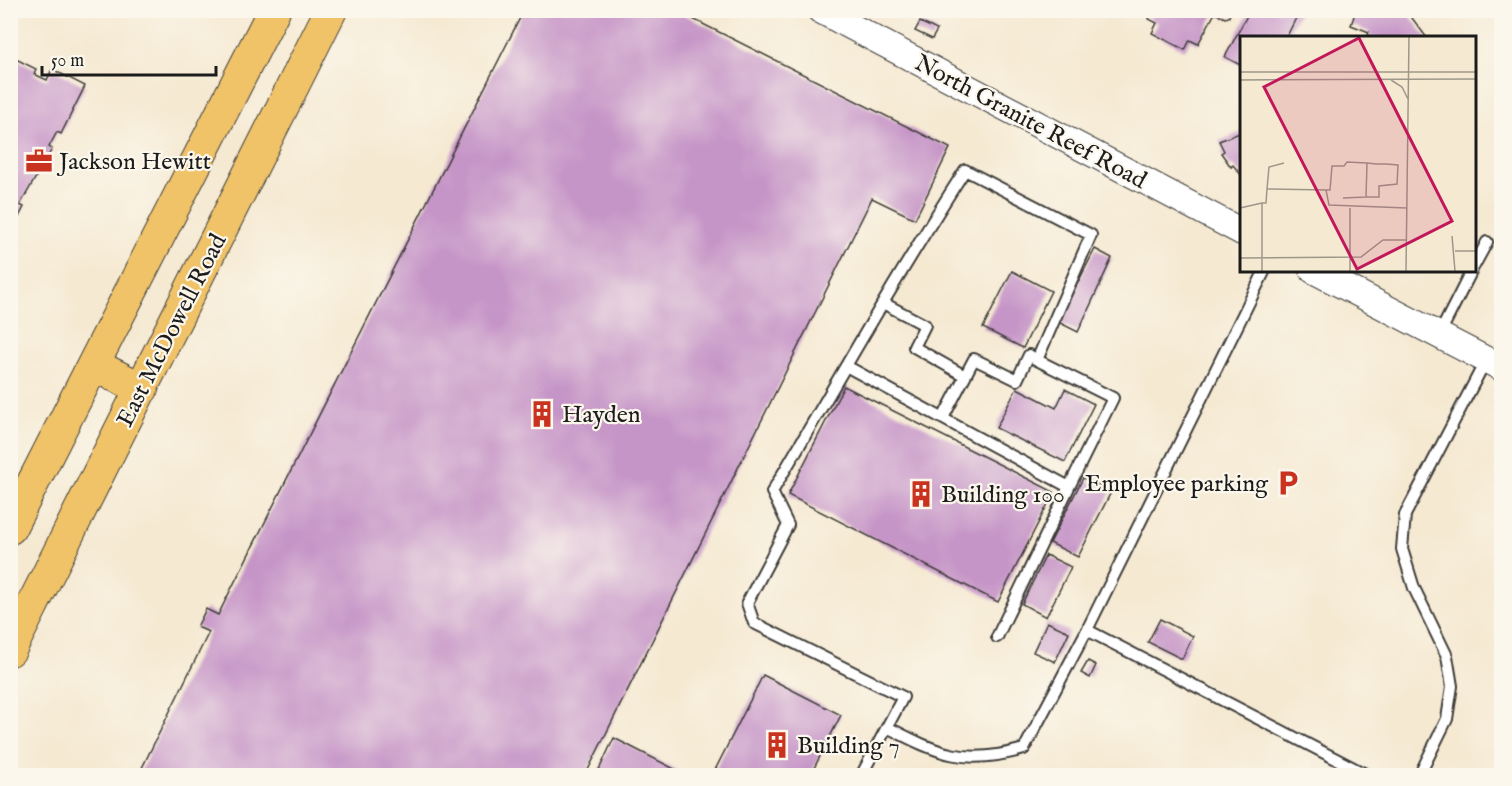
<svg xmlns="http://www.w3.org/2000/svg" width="1512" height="786" font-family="'IM FELL English',serif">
<rect width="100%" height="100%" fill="#fbf7ec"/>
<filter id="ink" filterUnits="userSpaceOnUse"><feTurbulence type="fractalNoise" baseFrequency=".0167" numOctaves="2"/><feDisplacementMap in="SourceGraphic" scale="12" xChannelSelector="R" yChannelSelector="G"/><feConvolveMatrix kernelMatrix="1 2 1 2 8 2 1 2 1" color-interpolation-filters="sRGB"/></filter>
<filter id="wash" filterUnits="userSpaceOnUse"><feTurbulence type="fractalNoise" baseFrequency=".008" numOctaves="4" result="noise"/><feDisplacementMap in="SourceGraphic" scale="24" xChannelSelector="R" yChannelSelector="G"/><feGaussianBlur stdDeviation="1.35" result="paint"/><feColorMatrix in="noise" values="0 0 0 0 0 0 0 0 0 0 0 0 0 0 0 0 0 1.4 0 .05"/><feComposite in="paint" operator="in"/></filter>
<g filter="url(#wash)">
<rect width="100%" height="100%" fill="#f5e9d2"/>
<g id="blocks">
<path fill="#c695c7" d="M524,10H675L950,148L915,219L872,198L585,776H138L209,632L197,627L206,609L218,615Z
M1153,10H1231L1229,17L1225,18L1215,13L1198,44L1190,40L1185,50L1152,33L1157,23L1149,19Z
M1250,10H1300L1286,38H1242V66L1225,57Z
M1356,10H1406L1427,38H1372L1368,34L1369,32L1351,25Z
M920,22L937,30L932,39L915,31Z
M10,56L36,69L34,74L47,80L52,69L85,86L61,134L57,132L49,147L52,149L20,205L24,207L10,234Z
M1242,132V176L1233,165L1231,167L1221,153L1224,151L1219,141Z
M1095,249L1112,258L1078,332L1058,322Z
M1012,271L1051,291L1023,348L983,328Z
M844,386L1054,492L998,602L788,495Z
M1017,388L1056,408L1065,389L1094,404L1065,462L996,428Z
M1083,478L1111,492L1078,557L1050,543Z
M1046,555L1071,567L1046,617L1022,604Z
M1160,619L1193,636L1182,659L1148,642Z
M1047,622L1069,632L1055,662L1033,652Z
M1088,661L1096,665L1090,678L1081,673Z
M763,675L841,715L810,776H712Z
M614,738L688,776H596Z"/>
</g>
</g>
<g filter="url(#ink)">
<use href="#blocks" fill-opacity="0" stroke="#3d3b37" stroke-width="1.5"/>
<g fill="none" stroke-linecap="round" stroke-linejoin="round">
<defs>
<path id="service" d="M1474,266L1487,242
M883,303L925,325L914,347L965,376
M1439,335L1472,270
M846,366L1069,487L1113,398L1037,360L1091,235L965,170C897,275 836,384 772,492L788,525L747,603L754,623L903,697L887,727C939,754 965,766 1024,749L1087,630L1265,270
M943,418L974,359L1017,380L1029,355L1037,360
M1087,630L1369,776
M997,637L1069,487
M861,776L887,727
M1419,776L1447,719L1452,686L1447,656L1414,588L1402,549L1405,515L1486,360"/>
<path id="tertiary" d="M820,10L1242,232
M1313,270L1502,368"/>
<path id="primary" d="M94,365L142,389
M10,528L274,10
M10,650L331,10"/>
</defs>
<use href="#service" stroke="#3d3b37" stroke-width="14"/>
<use href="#tertiary" stroke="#3d3b37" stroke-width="28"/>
<use href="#primary" stroke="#3d3b37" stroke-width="34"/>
<use href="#service" stroke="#fff" stroke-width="10"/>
<use href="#tertiary" stroke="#fff" stroke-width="26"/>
<use href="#primary" stroke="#f0c369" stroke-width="32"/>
</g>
</g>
<defs>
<symbol id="office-bare" viewBox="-9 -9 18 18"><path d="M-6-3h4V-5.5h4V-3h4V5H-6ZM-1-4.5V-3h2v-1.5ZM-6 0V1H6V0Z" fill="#c8321e" stroke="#fbf7ec" stroke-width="2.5" paint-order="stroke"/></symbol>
<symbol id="building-bare" viewBox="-9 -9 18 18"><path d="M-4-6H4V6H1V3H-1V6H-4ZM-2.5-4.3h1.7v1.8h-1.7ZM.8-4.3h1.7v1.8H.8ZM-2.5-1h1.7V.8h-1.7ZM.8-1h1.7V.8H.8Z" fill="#c8321e" stroke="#fbf7ec" stroke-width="2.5" paint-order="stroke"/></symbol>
<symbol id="parking-bare" viewBox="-9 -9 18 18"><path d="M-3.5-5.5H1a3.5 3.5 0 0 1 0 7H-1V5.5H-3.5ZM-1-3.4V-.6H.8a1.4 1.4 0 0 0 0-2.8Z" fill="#c8321e" stroke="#fbf7ec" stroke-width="2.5" paint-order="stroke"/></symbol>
</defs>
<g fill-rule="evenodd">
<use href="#office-bare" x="20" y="142" width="38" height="38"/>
<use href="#building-bare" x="523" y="395" width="38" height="38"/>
<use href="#parking-bare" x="1269" y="464" width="38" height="38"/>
<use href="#building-bare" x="902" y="475" width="38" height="38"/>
<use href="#building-bare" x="758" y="726" width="38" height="38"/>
</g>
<g text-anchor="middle" stroke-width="4.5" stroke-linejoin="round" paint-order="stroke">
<g font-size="24" fill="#1c1c1c" stroke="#fbf7ec">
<text transform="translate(1031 121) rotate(28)" y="8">North Granite Reef Road</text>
<text transform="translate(171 330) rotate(-63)" y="8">East McDowell Road</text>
</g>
<g font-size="24" fill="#1c1c1c" stroke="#fbf7ec" text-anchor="start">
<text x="59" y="169">Jackson Hewitt</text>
<text x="562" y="422">Hayden</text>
<text x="1268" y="491" text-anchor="end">Employee parking</text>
<text x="941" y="502">Building 100</text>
<text x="797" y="753">Building 7</text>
</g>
</g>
<g transform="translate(1240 36)">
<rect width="236" height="236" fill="#f5e9d2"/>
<path fill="none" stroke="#9e9789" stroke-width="1.5" d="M0,36H236M0,44L236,43M151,44L162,51L168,63M127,127L126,161H139V150L157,148L158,129L146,128H136L127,127L107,126L104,130H92L90,154H86L89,169L167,172M27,153L29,131L44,127M103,162L126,161M0,172L22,167M110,172V235M212,200L215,235M215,215H236M0,222L121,221L143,204H167M22,235V167H26L27,153L86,154M166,235L169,0"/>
<path fill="#c2185b" fill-opacity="0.15" stroke="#c2185b" stroke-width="3" d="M119,2L212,185L117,233L24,51Z"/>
<rect width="236" height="236" fill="none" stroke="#1c1c1c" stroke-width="3"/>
</g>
<rect width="1512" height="786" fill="none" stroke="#fbf7ec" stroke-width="36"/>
<path d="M42 66v9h174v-9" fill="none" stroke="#1c1c1c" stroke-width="3"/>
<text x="51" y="66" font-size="18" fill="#1c1c1c" stroke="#fbf7ec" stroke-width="4.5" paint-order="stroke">50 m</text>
</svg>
